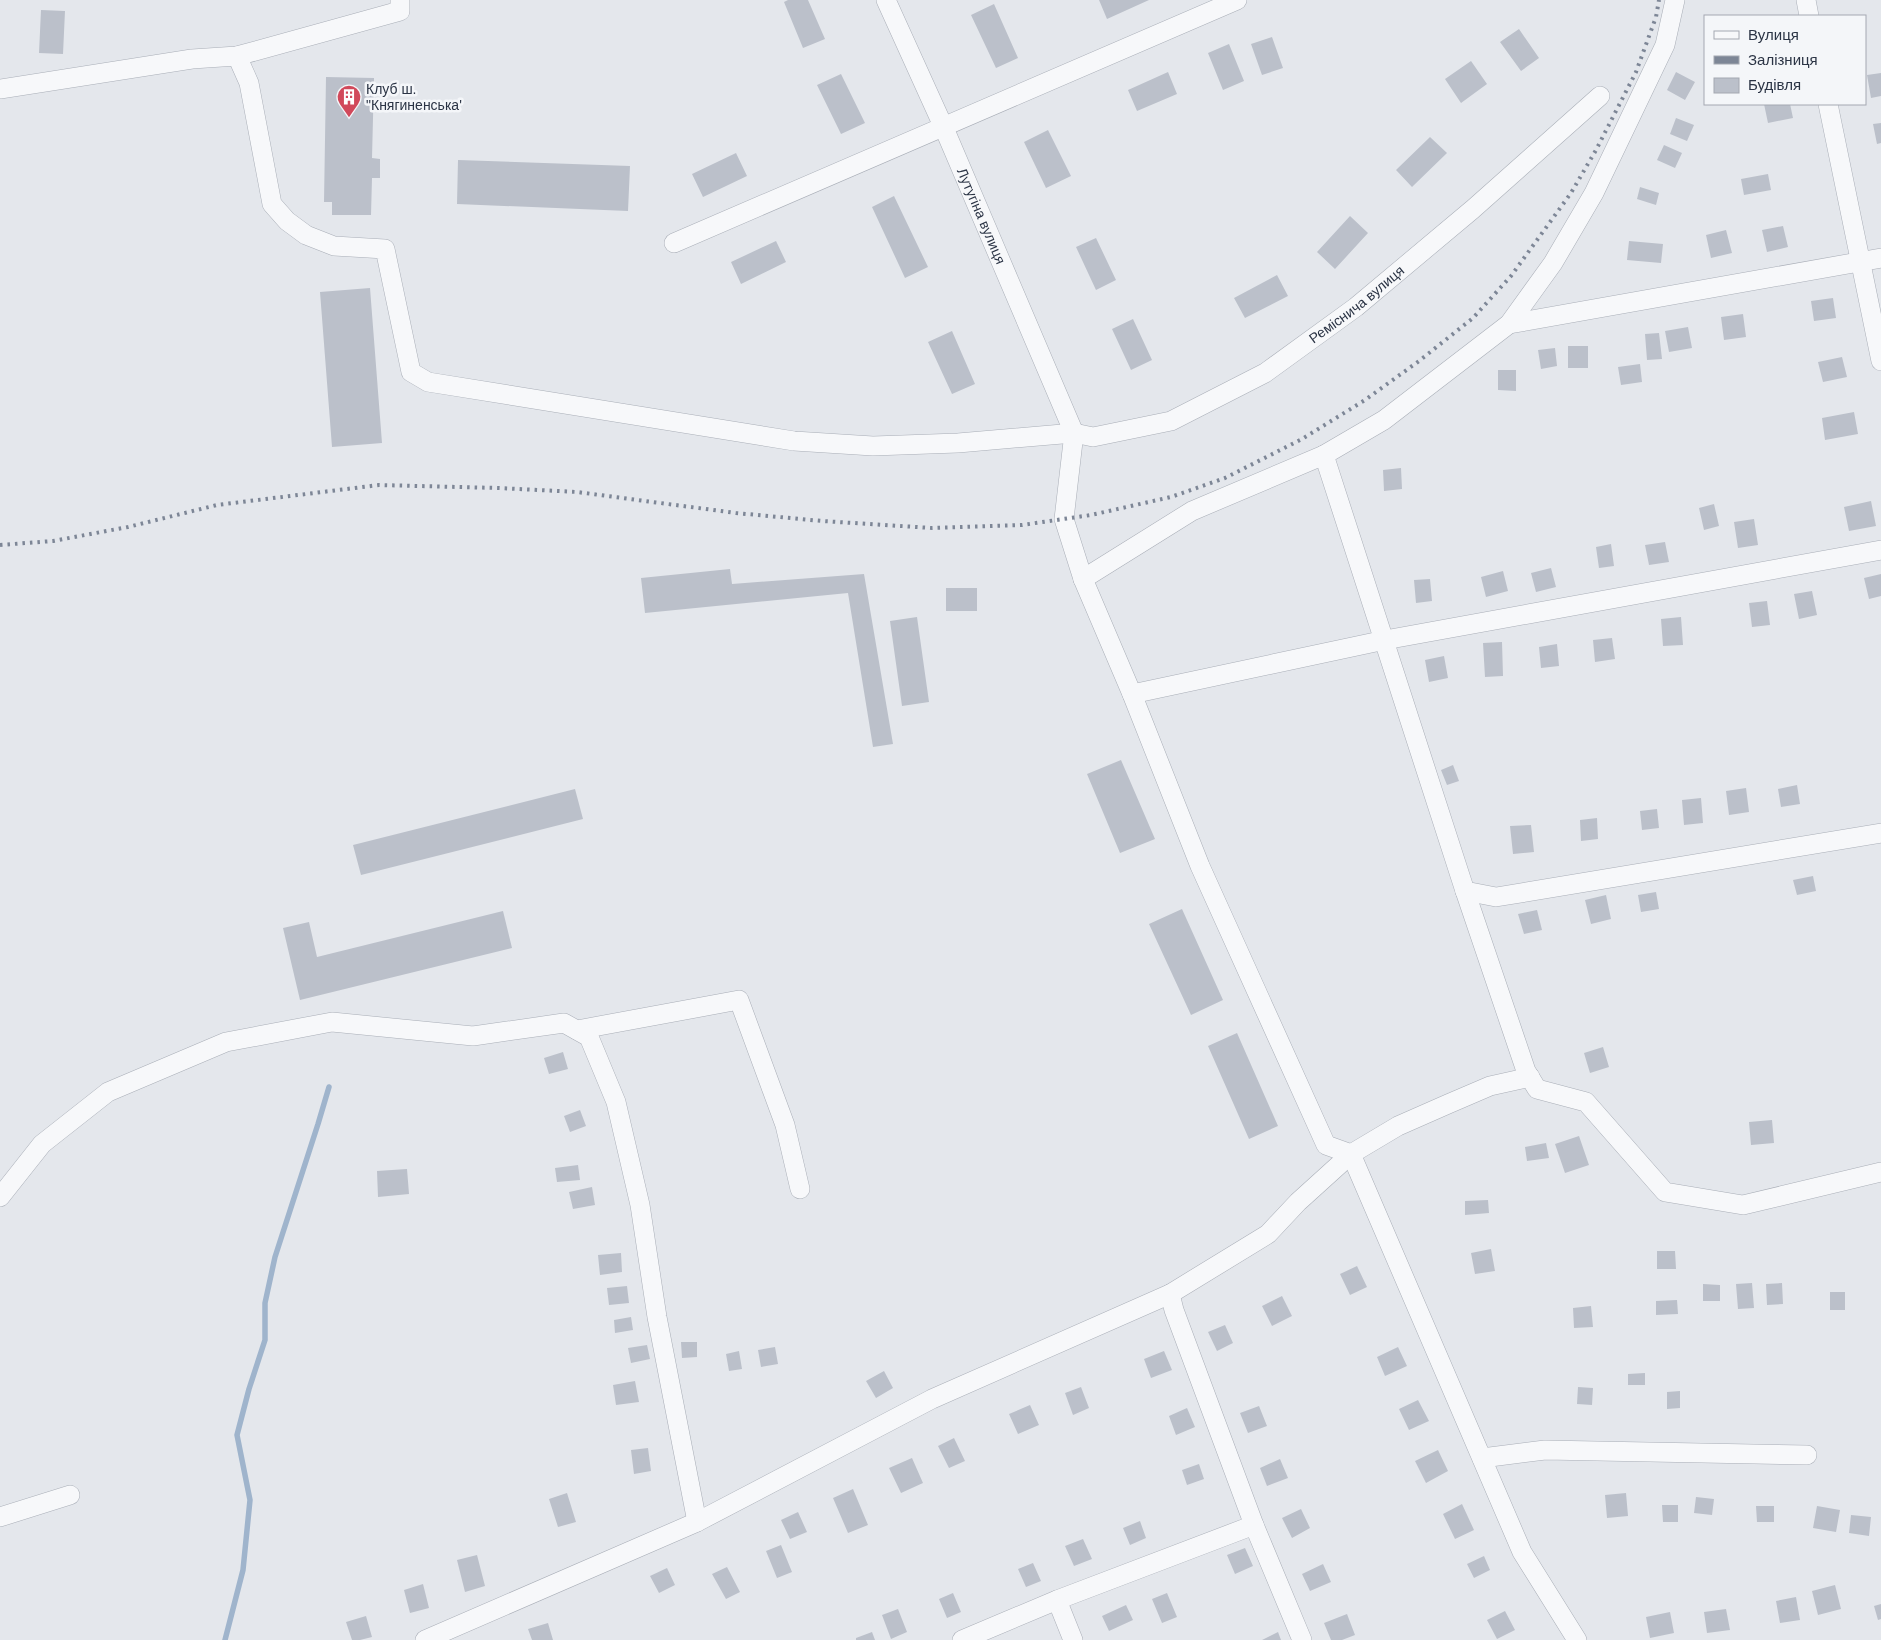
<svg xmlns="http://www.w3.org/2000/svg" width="1881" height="1640" font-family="Arial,sans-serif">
<rect width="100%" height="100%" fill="#e4e7ec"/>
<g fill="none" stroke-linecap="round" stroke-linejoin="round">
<path stroke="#9fb4cc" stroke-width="5.5" d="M225,1640L243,1570L250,1500L237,1435L249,1389L265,1340V1303L275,1257L318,1124L329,1087"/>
</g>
<path fill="#bbc0ca" d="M788,0H808L825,39L803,48L784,2Z
M1099,0H1149L1107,19Z
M994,4L1018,58L996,68L971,15Z
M41,10L65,11L63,54L39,53Z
M1519,29L1539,58L1521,71L1500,42Z
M1272,37L1283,68L1262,75L1251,44Z
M1229,44L1244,81L1223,90L1208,53Z
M1471,61L1487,84L1461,103L1445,79Z
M1168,72L1177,94L1137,111L1128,90Z
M1676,72L1695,82L1685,100L1667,90Z
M1881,73V96L1871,98L1867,75Z
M841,74L865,123L841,134L817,85Z
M326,77L374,78L372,158L380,159V178H372L371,215H332V202H324Z
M1764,104H1790L1793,118L1768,123Z
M1676,118L1694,125L1687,141L1670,134Z
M1881,123V143L1877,144L1873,124Z
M1048,130L1071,176L1046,188L1024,142Z
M1430,137L1447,153L1412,187L1396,170Z
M1664,145L1682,153L1675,168L1657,160Z
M736,153L747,176L703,197L692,174Z
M458,160L630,166L628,211L457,204Z
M1768,174L1771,190L1744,195L1741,179Z
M1640,187L1659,193L1656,205L1637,199Z
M894,196L928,267L905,278L872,207Z
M1350,216L1368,233L1335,269L1317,252Z
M1783,226L1788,247L1767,252L1762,230Z
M1726,230L1732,253L1711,258L1706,235Z
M1096,238L1116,280L1096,290L1076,247Z
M776,241L786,262L741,284L731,262Z
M1629,241L1663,244L1661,263L1627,260Z
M1277,275L1288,296L1245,318L1234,298Z
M370,288L382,443L332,447L320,292Z
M1833,298L1836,318L1814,321L1811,301Z
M1743,314L1746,337L1724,340L1721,317Z
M1133,319L1152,360L1131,370L1112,329Z
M1688,327L1692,348L1669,352L1665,331Z
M952,331L975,384L952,394L928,342Z
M1659,333L1662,359L1647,360L1645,334Z
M1568,346H1588V368H1568Z
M1555,348L1557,366L1541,369L1538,350Z
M1842,357L1847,377L1823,382L1818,362Z
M1640,364L1642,382L1621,385L1618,367Z
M1498,370H1516V391L1498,390Z
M1854,412L1858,434L1825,440L1822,418Z
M1401,468L1402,489L1384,491L1383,470Z
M1871,501L1876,526L1849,531L1844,507Z
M1714,504L1719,526L1704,530L1699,508Z
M1754,519L1758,545L1738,548L1734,522Z
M1665,542L1669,562L1649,565L1645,545Z
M1611,544L1614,566L1599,568L1596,547Z
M1551,568L1556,587L1536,592L1531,573Z
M730,569L732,584L864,574L893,744L873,747L848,593L645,613L641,578Z
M1503,571L1508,591L1486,597L1481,577Z
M1881,574V596L1869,599L1864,578Z
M1430,579L1432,601L1416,603L1414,580Z
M946,588H977V611H946Z
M1812,591L1817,615L1799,619L1794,594Z
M1767,601L1770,625L1752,627L1749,603Z
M917,617L929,702L902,706L890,621Z
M1681,617L1683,645L1663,646L1661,619Z
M1612,638L1615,659L1595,662L1593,640Z
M1502,642L1503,676L1485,677L1483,643Z
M1557,644L1559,666L1541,668L1539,647Z
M1444,656L1448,678L1429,682L1425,660Z
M1121,760L1155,839L1120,853L1087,774Z
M1453,765L1459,781L1447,785L1441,770Z
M1797,785L1800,804L1781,807L1778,789Z
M1746,788L1749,812L1729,815L1726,791Z
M575,789L583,819L361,875L353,845Z
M1701,798L1703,823L1684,825L1682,800Z
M1657,809L1659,828L1642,830L1640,811Z
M1597,818L1598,839L1581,841L1580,820Z
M1531,825L1534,852L1513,854L1510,826Z
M1813,876L1816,891L1797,895L1793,880Z
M1656,892L1659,909L1641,912L1638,895Z
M1606,895L1611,919L1591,924L1585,900Z
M1182,909L1223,1000L1191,1015L1149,924Z
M1537,910L1542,930L1524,934L1518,914Z
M503,911L512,948L300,1000L283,928L309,922L317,957Z
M1237,1033L1278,1126L1249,1139L1208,1046Z
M1603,1047L1609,1067L1590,1073L1584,1053Z
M563,1052L568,1069L549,1074L544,1058Z
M580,1110L586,1126L570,1132L564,1116Z
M1772,1120L1774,1143L1751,1145L1749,1122Z
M1579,1136L1589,1165L1565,1173L1555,1144Z
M1546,1143L1549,1158L1527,1161L1525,1147Z
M578,1165L580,1180L557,1182L555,1168Z
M407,1169L409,1194L378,1197L377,1171Z
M592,1187L595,1205L573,1209L569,1192Z
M1488,1200L1489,1213L1465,1215V1201Z
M1491,1249L1495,1271L1475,1274L1471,1253Z
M1657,1251H1675L1676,1269H1657Z
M621,1253L622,1272L600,1275L598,1255Z
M1357,1266L1367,1287L1350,1295L1340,1274Z
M1752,1283L1754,1308L1738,1309L1736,1284Z
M1782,1283L1783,1304L1767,1305L1766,1284Z
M1703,1284L1720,1285V1301H1703Z
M627,1286L629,1303L609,1305L607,1288Z
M1830,1292H1845V1310H1830Z
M1282,1296L1292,1316L1272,1326L1262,1306Z
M1677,1300L1678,1314L1656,1315V1301Z
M1591,1306L1593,1327L1574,1328L1573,1308Z
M631,1317L633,1330L615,1333L614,1320Z
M1225,1325L1233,1343L1217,1351L1208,1332Z
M681,1342H697V1357L682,1358Z
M647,1345L650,1359L631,1363L628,1348Z
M775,1347L778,1364L761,1367L758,1350Z
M1398,1347L1407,1366L1385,1376L1377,1357Z
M739,1351L742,1369L729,1371L726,1354Z
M1164,1351L1172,1370L1151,1378L1144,1359Z
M884,1371L893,1388L876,1398L866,1381Z
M1645,1373V1385H1628V1374Z
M635,1381L639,1402L616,1405L613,1385Z
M1081,1387L1089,1408L1073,1415L1065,1393Z
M1578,1387L1593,1388L1592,1405L1577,1404Z
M1680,1391V1408L1667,1409V1392Z
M1418,1400L1429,1421L1409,1430L1399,1409Z
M1030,1405L1039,1425L1018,1434L1009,1414Z
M1259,1406L1267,1426L1248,1433L1240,1413Z
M1187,1408L1195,1427L1176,1435L1169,1416Z
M954,1438L965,1461L949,1468L938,1446Z
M648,1448L651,1471L634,1474L631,1450Z
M1438,1450L1448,1471L1426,1483L1415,1461Z
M912,1458L923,1483L901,1493L889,1468Z
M1280,1459L1288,1478L1267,1486L1260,1468Z
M1199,1464L1204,1479L1187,1485L1182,1470Z
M853,1489L868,1525L848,1533L833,1498Z
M567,1493L576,1522L558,1527L549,1499Z
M1626,1493L1628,1516L1607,1518L1605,1495Z
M1696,1497L1714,1499L1712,1515L1694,1513Z
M1462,1504L1474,1530L1455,1539L1443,1514Z
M1662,1505H1678V1522H1663Z
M1756,1506H1774V1522H1757Z
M1817,1506L1840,1510L1836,1532L1813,1528Z
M1301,1509L1310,1528L1292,1538L1282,1518Z
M798,1512L807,1532L790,1539L781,1520Z
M1851,1515L1871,1517L1869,1536L1849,1533Z
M1140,1521L1146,1538L1130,1545L1123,1528Z
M1083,1539L1092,1559L1074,1566L1065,1546Z
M781,1545L792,1572L777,1578L766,1551Z
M1245,1548L1253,1566L1235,1574L1227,1555Z
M477,1555L485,1586L465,1592L457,1560Z
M1484,1556L1490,1570L1474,1578L1467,1564Z
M1033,1563L1041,1581L1026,1587L1018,1569Z
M1323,1564L1331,1582L1310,1591L1302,1574Z
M727,1567L740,1592L726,1599L712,1574Z
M667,1568L675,1585L659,1593L650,1576Z
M423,1584L429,1608L410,1613L404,1590Z
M1835,1585L1841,1609L1818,1615L1812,1591Z
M953,1593L961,1612L947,1618L939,1599Z
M1167,1593L1177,1617L1162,1623L1152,1599Z
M1796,1597L1800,1620L1780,1623L1776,1601Z
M1881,1604V1619L1878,1620L1874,1606Z
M1126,1605L1133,1620L1109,1631L1102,1616Z
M898,1609L907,1632L891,1639L882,1615Z
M1726,1609L1730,1630L1707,1633L1704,1612Z
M1505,1611L1515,1630L1497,1639L1487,1620Z
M1670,1612L1674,1633L1650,1638L1646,1617Z
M1347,1614L1355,1635L1342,1640H1331L1324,1623Z
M366,1616L372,1637L360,1640H352L346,1622Z
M548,1623L553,1640H532L528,1629Z
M872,1632L875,1640H856V1638Z
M1278,1632L1281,1640H1262Z"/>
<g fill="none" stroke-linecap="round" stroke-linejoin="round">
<defs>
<g id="street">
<path id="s1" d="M886,0L944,128L1074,433L1064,519L1083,579L1132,694L1200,866L1326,1145L1351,1154L1522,1552L1577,1640"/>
<path d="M1675,0L1665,45L1594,193L1553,263L1509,324L1384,420L1324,455L1465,891L1496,897L1881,833"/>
<path d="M1806,0L1809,16"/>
<path id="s2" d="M237,56L249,83L272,204L287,221L306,235L334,246L385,249L411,372L428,382L794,441L873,446L958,443L1074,433L1093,437L1171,421L1265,373L1356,307L1473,209L1600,96"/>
<path d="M0,89L192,59L237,56L400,11V0"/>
<path d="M1828,104L1881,361"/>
<path d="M674,243L1237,0"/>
<path d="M1509,324L1881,258"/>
<path d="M1083,579L1192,511L1324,455"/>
<path d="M1132,694L1385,640L1881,550"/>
<path d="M1465,891L1526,1071L1537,1089L1586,1102L1665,1192L1743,1205L1881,1172"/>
<path d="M577,1030L739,1000L785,1125L800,1189"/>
<path d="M0,1197L42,1144L108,1092L226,1042L332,1022L473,1036L564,1023L589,1037L616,1102L640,1205L657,1317L697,1522"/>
<path d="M1482,1458L1545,1450L1807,1455"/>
<path d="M0,1517L70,1495"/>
<path d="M1057,1600L1073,1640"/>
<path d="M425,1640L697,1522L932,1399L1170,1294"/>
<path d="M962,1640L1057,1600L1254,1525"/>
<path d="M1302,1640L1254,1525L1174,1310L1170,1294L1268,1234L1298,1202L1351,1154L1398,1126L1448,1104L1490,1086L1530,1077"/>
</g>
</defs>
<use href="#street" stroke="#a9aeb7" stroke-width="20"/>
<use href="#street" stroke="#f7f8fa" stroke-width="19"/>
<path stroke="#7d8696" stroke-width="4" stroke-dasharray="2.5 5" stroke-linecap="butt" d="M0,545L53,541L128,527L217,505L379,485L498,488L577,492L736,513L822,521L932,528L1022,525L1091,515L1171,497L1225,478L1302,439L1365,400L1419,361L1473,318L1511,276L1571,193L1596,150L1636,72L1656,17L1659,0"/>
</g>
<defs>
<symbol id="building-pin" viewBox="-11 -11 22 30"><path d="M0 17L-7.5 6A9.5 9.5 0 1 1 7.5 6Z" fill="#d1495b" stroke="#f4f6f9"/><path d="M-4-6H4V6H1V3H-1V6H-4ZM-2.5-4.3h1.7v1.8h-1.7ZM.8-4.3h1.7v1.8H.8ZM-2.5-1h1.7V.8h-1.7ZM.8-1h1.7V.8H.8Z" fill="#fff"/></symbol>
</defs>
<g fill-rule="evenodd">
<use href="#building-pin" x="335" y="83" width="28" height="38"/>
</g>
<g text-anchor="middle" stroke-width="5" stroke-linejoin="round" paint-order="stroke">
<g font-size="14" fill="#2b3445" stroke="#f4f6f9" text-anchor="start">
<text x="366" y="94">Клуб ш.<tspan x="366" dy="16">"Княгиненська'</tspan></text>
</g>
<g font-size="14" fill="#2b3445" stroke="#f4f6f9">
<text dy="5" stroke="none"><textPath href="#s1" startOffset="236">Лутугіна вулиця</textPath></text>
<text dy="5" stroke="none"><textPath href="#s2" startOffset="1396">Реміснича вулиця</textPath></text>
</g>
</g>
<rect x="1704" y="15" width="162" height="90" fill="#f4f6f9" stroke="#a4a8b1"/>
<rect x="1714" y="31" width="25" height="8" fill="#f7f8fa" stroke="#a4a8b1"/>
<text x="1748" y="40" font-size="15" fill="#2b3445">Вулиця</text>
<rect x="1714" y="56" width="25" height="8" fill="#7d8696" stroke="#a4a8b1"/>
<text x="1748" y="65" font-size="15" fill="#2b3445">Залізниця</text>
<rect x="1714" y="78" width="25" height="15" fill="#bbc0ca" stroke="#a4a8b1"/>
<text x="1748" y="90" font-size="15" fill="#2b3445">Будівля</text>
</svg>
